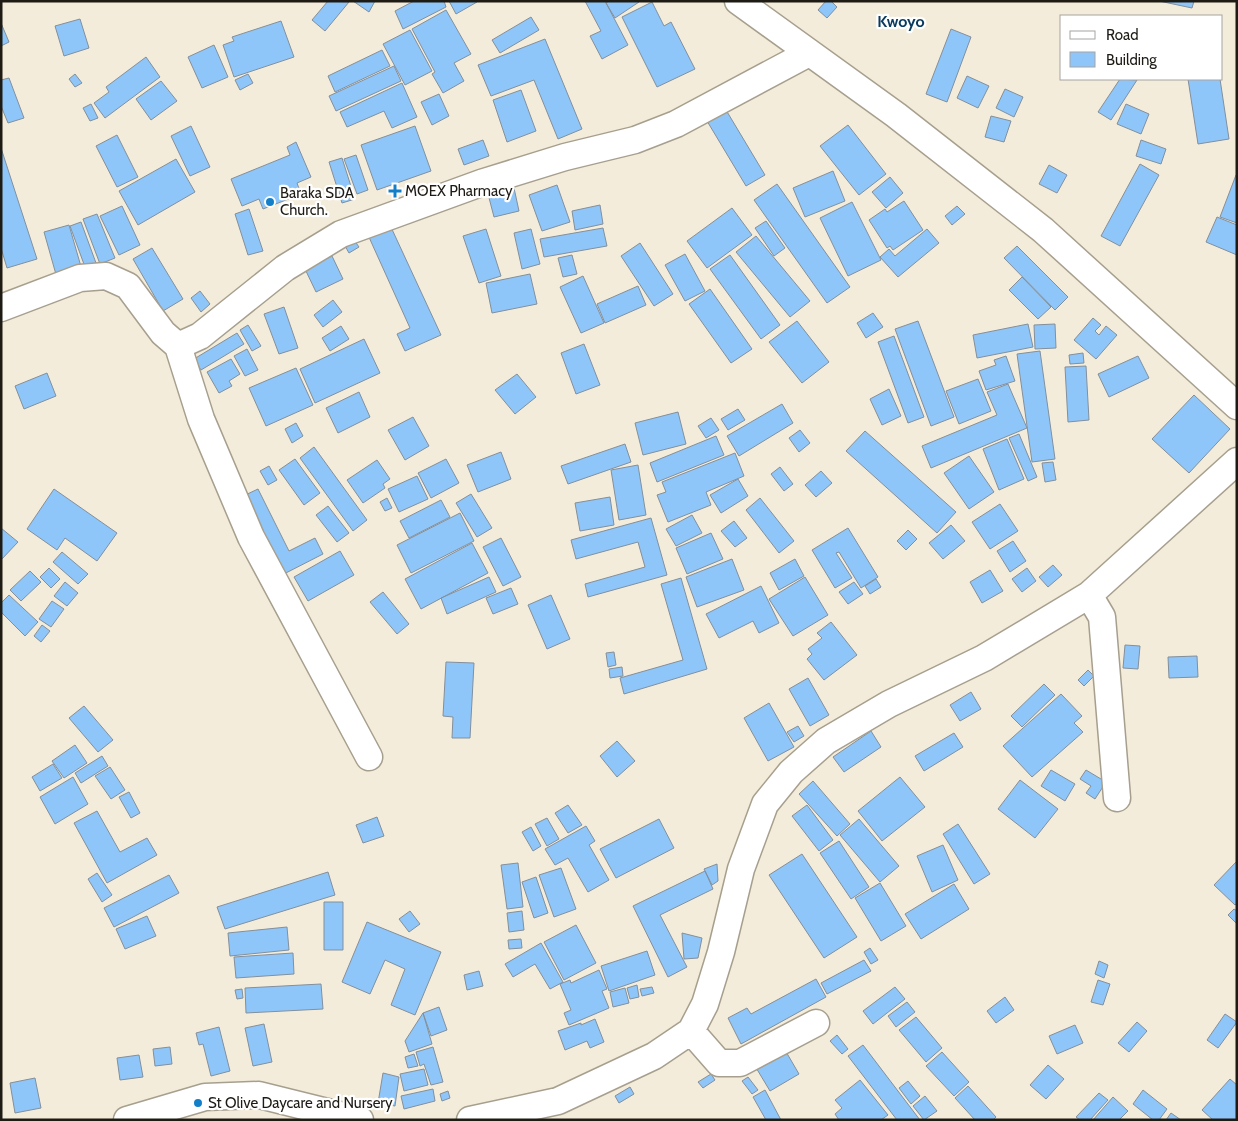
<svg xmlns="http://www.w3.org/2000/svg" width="1238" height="1121" font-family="Cabin,sans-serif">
<rect width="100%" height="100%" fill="#f4ecda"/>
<path fill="#8fc6f9" stroke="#828f9c" d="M328,1L349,2L325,31L312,20Z
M353,1H375L369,12Z
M414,1H444L446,7L403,29L395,11Z
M449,1H477V2L456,14Z
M585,1H605L628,45L602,59L590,36L601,31Z
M609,1H638L639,2L615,18L606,3Z
M826,1H831L837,7L827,18L818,10Z
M1159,1H1194L1192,8Z
M652,2L664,26L671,22L695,69L657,87L622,17Z
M446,10L471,54L454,63L464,81L443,93L432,74L435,72L412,29Z
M531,17L539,30L500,53L492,40Z
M80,19L89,48L64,56L55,26Z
M281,21L294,57L234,77L223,45L234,41L232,37Z
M1,23L9,42L1,46Z
M951,29L971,37L947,102L926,94Z
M410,30L432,71L405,85L383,44Z
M545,39L582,129L558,139L534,80L491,96L478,65Z
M214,45L228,77L202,88L188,57Z
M382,50L390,66L335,92L328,76Z
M146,57L160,77L105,118L94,103L109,92L106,87Z
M394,66L401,81L336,111L329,96Z
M75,74L82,83L75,87L69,79Z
M248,74L253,83L240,90L235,80Z
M967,76L989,86L978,108L957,98Z
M9,78L24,118L8,123L1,106V80Z
M1120,79L1137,80L1111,120L1098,112Z
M1188,79H1220L1229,139L1198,144Z
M161,81L177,101L151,120L136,99Z
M402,83L417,117L392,128L384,111L347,127L340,112Z
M1005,89L1023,97L1014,117L996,108Z
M521,90L536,131L507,142L493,100Z
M439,94L449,116L432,125L421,102Z
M91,104L98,118L90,121L83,108Z
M1126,104L1149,114L1141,134L1117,124Z
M726,110L765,175L746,186L707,121Z
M991,116L1011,121L1004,142L985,137Z
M848,125L886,174L859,195L820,146Z
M191,126L210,167L190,176L171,136Z
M415,126L431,171L377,190L361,145Z
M117,135L138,177L117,187L96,146Z
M483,140L489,156L464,165L458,149Z
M1141,140L1166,149L1161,164L1136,156Z
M296,142L311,177L297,183L301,194L263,209L259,199L242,206L231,179L290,155L287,147Z
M1,148L37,259L7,268L1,248Z
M356,155L368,190L357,194L344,159Z
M342,158L355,199L342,203L329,162Z
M176,159L195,192L138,225L119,191Z
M1140,164L1159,175L1120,246L1101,236Z
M1049,165L1067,175L1057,193L1039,184Z
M833,171L845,201L805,217L793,188Z
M1236,175H1237V223L1220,217Z
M890,177L903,193L886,208L872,192Z
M777,184L850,287L827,303L754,200Z
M557,185L570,222L542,231L529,195Z
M514,188L519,211L494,217L488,194Z
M904,201L923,230L893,250L890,246L887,248L869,220L885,209L887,212Z
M852,202L881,260L848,276L820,218Z
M600,205L603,224L575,230L572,211Z
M122,206L140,245L119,255L100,216Z
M957,206L965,214L952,225L945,216Z
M732,208L752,235L707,268L687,241Z
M249,209L263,251L248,255L235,214Z
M97,214L115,258L100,264L83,219Z
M1217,217L1237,225V255L1206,242Z
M766,221L785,248L774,256L755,228Z
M81,222L96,263L85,267L70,226Z
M69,225L82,270L57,278L44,232Z
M390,225L441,335L405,351L397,334L410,328L368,235Z
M603,228L607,246L544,257L540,239Z
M486,229L501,276L479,283L463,236Z
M531,229L540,264L522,269L514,233Z
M927,229L939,243L898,277L880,257L889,249L895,256Z
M756,236L810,301L790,317L736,252Z
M354,240L359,247L349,253L345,246Z
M640,243L673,294L654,306L621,256Z
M1017,246L1068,297L1055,310L1004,258Z
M152,248L183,299L163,311L133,259Z
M685,254L705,291L685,301L665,265Z
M572,255L577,274L563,277L558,258Z
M730,255L780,325L761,339L710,269Z
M332,256L343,279L316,292L305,269Z
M530,274L537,304L492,313L486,283Z
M583,276L604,323L581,333L560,287Z
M1022,277L1051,307L1038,319L1009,290Z
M638,286L646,305L605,323L597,304Z
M710,289L752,349L731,363L689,304Z
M200,291L210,304L201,312L191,298Z
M333,300L342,312L323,327L314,315Z
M284,307L298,348L279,354L264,314Z
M873,313L883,327L866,338L857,323Z
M1093,318L1101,325L1095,331L1099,335L1106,326L1117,335L1096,359L1074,340Z
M797,321L829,362L802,383L769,342Z
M918,321L954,417L931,426L895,329Z
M1028,324L1033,347L977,358L973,335Z
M1055,324L1056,348L1035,349L1034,325Z
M248,325L261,346L252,351L240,330Z
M341,326L349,339L330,351L322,338Z
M237,333L244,344L201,370L194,359Z
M894,336L924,417L908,423L878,342Z
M364,339L380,373L315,403L300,369Z
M584,344L600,385L576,394L561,353Z
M247,349L258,370L245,376L234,356Z
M1040,351L1055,459L1032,462L1017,354Z
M1083,353L1084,363L1070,364L1069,355Z
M1006,356L1015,381L986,390L979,371L996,365L994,360Z
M1138,356L1149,378L1109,397L1098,374Z
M231,359L240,374L229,381L232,386L219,393L207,372Z
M1086,366L1089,420L1068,422L1065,367Z
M296,368L313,405L266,426L249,388Z
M47,373L56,396L24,409L15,386Z
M517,374L536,397L515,414L495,390Z
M978,379L991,411L959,424L946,391Z
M1008,384L1027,428L931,468L922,446L997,415L987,392Z
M889,389L901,416L882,425L870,399Z
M359,392L370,417L338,433L326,408Z
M1194,395L1230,429L1189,473L1152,439Z
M782,404L793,423L739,456L727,436Z
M738,409L745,420L728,430L721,419Z
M678,412L686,444L643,455L635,423Z
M413,417L429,446L405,460L388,430Z
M711,418L719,430L706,438L698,426Z
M296,423L303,436L292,443L285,429Z
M800,430L810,443L799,452L789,438Z
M865,431L956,512L937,533L846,451Z
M1019,434L1037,477L1028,481L1009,438Z
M716,436L724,455L657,482L650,463Z
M1007,439L1024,479L999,490L983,449Z
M625,444L631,462L568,484L561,466Z
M314,447L367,520L353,531L300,458Z
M501,452L511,479L478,492L467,465Z
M735,453L744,476L706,492L711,505L668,522L657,495L666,492L662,482Z
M969,456L994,492L969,509L944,473Z
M295,459L320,493L304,505L279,470Z
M446,459L459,483L431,498L418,473Z
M377,460L390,479L383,484L385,488L363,503L347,480Z
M1053,462L1056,480L1045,482L1042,463Z
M638,465L646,515L619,520L611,470Z
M269,466L277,480L268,485L260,471Z
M780,467L793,484L784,491L771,474Z
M821,471L832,483L816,497L805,485Z
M417,476L428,499L399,512L388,489Z
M738,479L748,496L721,513L710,495Z
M54,489L117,533L97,561L65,538L57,550L27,529Z
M258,489L289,551L315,538L323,554L280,576L241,497Z
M471,494L492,528L477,537L456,503Z
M610,497L614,525L580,531L575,503Z
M387,498L392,508L385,511L380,502Z
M760,498L794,541L779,553L746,510Z
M441,500L450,517L409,538L400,521Z
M1000,504L1018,531L990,549L972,522Z
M328,506L349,533L337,542L316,515Z
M460,513L474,541L411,573L397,545Z
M692,515L702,533L676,546L666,529Z
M651,518L667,575L588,597L585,584L645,567L638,542L576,559L571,540Z
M734,521L747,538L735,547L721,531Z
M951,525L965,541L943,559L929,543Z
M1,528L18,542L1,560Z
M848,528L878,577L861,588L839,552L836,553L852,578L835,588L812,550Z
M908,530L917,539L906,550L897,541Z
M711,533L723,559L687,574L676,548Z
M501,538L521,577L503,586L483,547Z
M1013,541L1026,561L1010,572L997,551Z
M472,543L488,573L421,609L405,579Z
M340,551L354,575L308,601L294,577Z
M62,552L88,574L78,584L53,562Z
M732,559L744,590L697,607L686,577Z
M795,559L804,576L779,590L770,573Z
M1053,565L1062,575L1048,587L1039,577Z
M49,568L60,579L51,588L40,577Z
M1027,568L1036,581L1022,592L1012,579Z
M990,570L1003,591L982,603L970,582Z
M30,571L41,582L21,601L10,590Z
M489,577L496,592L447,614L441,598Z
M805,577L828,615L793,636L769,599Z
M681,578L707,669L624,694L620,678L683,660L661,584Z
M876,579L881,587L870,594L865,586Z
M65,582L78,593L67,606L54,596Z
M854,582L863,594L848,604L839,592Z
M761,586L779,623L759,633L753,621L719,638L706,614Z
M511,588L518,604L493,614L486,598Z
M383,592L409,624L397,634L370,602Z
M9,595L38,622L25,636L1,612V603Z
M551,595L570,639L547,649L528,605Z
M52,601L64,609L51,627L39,619Z
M831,622L857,655L824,680L807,659L812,654L808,649L822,638L817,633Z
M42,625L50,631L41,642L34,636Z
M1125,645L1140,646L1138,669L1123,668Z
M614,652L616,665L608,667L606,653Z
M1197,656L1198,677L1169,678L1168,657Z
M446,662L474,663L470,738H452L453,717L443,716Z
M622,667L623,676L610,678L609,669Z
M1088,670L1094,676L1084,686L1078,680Z
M808,678L829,715L810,726L789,689Z
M1044,684L1055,695L1022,727L1011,716Z
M971,692L981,709L960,721L950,705Z
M1061,694L1082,716L1074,723L1083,732L1032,777L1003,746Z
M769,703L794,747L768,761L744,718Z
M84,706L113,740L98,752L69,718Z
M798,726L804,736L794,742L787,732Z
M871,731L881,747L844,772L833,757Z
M954,733L963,747L924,771L915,756Z
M617,741L635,761L617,777L600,756Z
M75,745L87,763L64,778L52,761Z
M102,756L108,766L81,783L75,773Z
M53,764L62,778L40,791L32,777Z
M110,767L125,790L111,799L95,776Z
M1051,770L1075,784L1065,801L1041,786Z
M1086,770L1106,782L1095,799L1086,793L1091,786L1080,779Z
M73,777L88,804L55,824L40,797Z
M900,777L925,807L882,841L858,811Z
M1020,780L1058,809L1035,838L998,809Z
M813,781L850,824L837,836L799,794Z
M129,792L140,813L131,818L119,797Z
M568,805L582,825L568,833L555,813Z
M807,805L833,840L819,851L792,816Z
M97,811L120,852L147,838L157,855L107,883L74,823Z
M377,817L384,836L363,843L356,825Z
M547,818L559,839L547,846L535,824Z
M659,819L674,848L616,878L600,849Z
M859,819L899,866L880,882L840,835Z
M958,824L990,874L974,884L943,834Z
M586,826L595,841L589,845L609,880L588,892L568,858L555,865L545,849Z
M531,827L541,846L533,851L522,832Z
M839,841L869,887L851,899L820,853Z
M943,845L958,880L932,892L917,856Z
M802,854L857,937L824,958L769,875Z
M1237,861V903L1235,905L1214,885Z
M518,863L523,907L507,909L501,865Z
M717,864L718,881L712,885L704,869Z
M561,868L576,909L554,917L539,875Z
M705,871L713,889L660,915L687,967L668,977L633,906Z
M328,872L335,895L225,929L217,907Z
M97,873L112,895L102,902L88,879Z
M169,875L179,893L114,927L104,908Z
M536,877L548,913L534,918L522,882Z
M880,883L906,926L881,941L855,898Z
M954,884L969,909L921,939L905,914Z
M324,902H343V950H324Z
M1234,909L1237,911V924L1228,915Z
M410,911L420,924L409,932L399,919Z
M522,911L524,930L509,932L507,913Z
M147,916L156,936L125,949L116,929Z
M367,922L441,952L415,1015L391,1005L405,969L385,960L370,994L342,982Z
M576,925L596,963L564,980L544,942Z
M287,927L289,950L230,956L228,933Z
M682,933L702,938L698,958L684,959Z
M521,939L522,948L509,949L508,940Z
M541,943L563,982L550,989L535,964L513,977L505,964Z
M870,948L878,960L871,964L864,952Z
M647,951L655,975L609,991L601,966Z
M293,953L294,974L236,978L234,957Z
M864,960L871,971L827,994L821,983Z
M1099,961L1108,965L1104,978L1095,974Z
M599,970L607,989L602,991L609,1008L569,1025L564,1013L571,1010L560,984L570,980L571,983Z
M479,971L483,986L467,990L464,975Z
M816,979L826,997L741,1044L728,1018L747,1008L751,1014Z
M1098,980L1110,984L1103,1005L1091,1002Z
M321,984L323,1009L246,1013L245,988Z
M637,985L639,997L630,999L627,988Z
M652,987L654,993L642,996L640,989Z
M895,987L905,999L873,1024L863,1011Z
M625,988L629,1003L613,1007L610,992Z
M242,989L243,998L237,999L235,990Z
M1005,997L1014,1010L996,1023L987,1011Z
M907,1002L915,1012L896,1027L888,1016Z
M439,1007L447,1030L431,1036L423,1013Z
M423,1013L432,1044L409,1052L405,1041Z
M1225,1014L1237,1022L1218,1048L1207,1040Z
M916,1017L942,1048L926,1062L899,1030Z
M595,1019L604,1042L590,1048L587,1041L565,1050L558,1031L581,1023V1025Z
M1137,1022L1147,1031L1129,1052L1118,1043Z
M264,1024L272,1062L253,1066L245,1028Z
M1075,1025L1083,1043L1057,1054L1049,1036Z
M219,1027L230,1071L211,1076L203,1044L199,1045L196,1033Z
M837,1035L848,1049L842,1054L830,1041Z
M863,1045L920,1120H897L848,1056Z
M170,1047L172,1064L155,1066L153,1049Z
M433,1047L443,1082L431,1085L424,1064L420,1066L416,1052Z
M785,1050L799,1074L770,1091L755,1066Z
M942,1052L969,1082L954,1096L926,1066Z
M414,1054L418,1066L408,1068L405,1057Z
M139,1055L143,1077L120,1080L117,1058Z
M1048,1065L1064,1079L1046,1099L1030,1085Z
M424,1069L428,1085L404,1091L400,1074Z
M383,1073L399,1077L395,1106L378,1103Z
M711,1074L715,1080L703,1088L698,1082Z
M748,1077L758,1090L752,1094L742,1081Z
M35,1078L41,1108L15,1113L10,1083Z
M1230,1079L1237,1085V1120H1213L1202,1110Z
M860,1080L888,1115L881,1120H839L835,1114L842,1108L835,1100Z
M908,1081L920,1096L911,1104L899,1088Z
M968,1086L996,1117L993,1120H975L955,1098Z
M630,1087L634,1094L619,1103L615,1096Z
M433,1089L435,1101L404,1109L401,1096Z
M765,1090L781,1120H766L753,1097Z
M1143,1090L1167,1109L1159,1120H1153L1133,1104Z
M448,1091L450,1098L442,1101L440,1094Z
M1099,1093L1108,1100L1090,1120H1080L1076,1117Z
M925,1096L937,1111L924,1120L913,1106Z
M1113,1097L1128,1111L1119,1120H1093Z
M1171,1113L1181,1120H1166Z"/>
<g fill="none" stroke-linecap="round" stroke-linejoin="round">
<defs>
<path id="street" d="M738,1L896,115L1043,230L1237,406
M1,308L80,278L106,276L128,286L163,333L178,346L200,336L285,268L341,234L481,183L565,157L635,140L676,124L809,53
M178,346L201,419L251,537L369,757
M1089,595L1102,617L1117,798
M691,1031L719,1063H740L816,1023
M127,1120L205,1097L259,1095L360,1120
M470,1120L558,1101L654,1056L691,1031L705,1004L721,952L741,869L765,804L791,772L826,741L889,704L984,658L1089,595L1237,461"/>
</defs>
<use href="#street" stroke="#a79f8e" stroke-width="29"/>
<use href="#street" stroke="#fff" stroke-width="26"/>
</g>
<g fill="#147fc9" stroke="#fff" stroke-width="2">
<path d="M392.5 183.5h5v5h5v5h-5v5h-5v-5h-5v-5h5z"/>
<circle cx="270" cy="202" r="5"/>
<circle cx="198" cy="1103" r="5"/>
</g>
<g text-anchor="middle" stroke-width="4.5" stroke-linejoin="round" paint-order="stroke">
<g font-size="15" fill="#1e1b15" stroke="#fff" text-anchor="start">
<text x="405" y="196">MOEX Pharmacy</text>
<text x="280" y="198">Baraka SDA<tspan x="280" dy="17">Church.</tspan></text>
<text x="208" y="1108">St Olive Daycare and Nursery</text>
</g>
<g font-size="16" font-weight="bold" fill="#0a3a5e" stroke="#fff">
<text x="901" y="27">Kwoyo</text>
</g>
</g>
<rect width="1238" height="1121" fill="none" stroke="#1e1b15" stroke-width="5"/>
<rect x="1060" y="15" width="162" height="65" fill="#ffffff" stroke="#a5a4a1"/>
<rect x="1070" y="31" width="25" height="8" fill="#ffffff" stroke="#a5a4a1"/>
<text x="1106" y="40" font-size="15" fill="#1e1b15">Road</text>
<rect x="1070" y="52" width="25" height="15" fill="#8fc6f9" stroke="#a5a4a1"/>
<text x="1106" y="65" font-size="15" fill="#1e1b15">Building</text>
</svg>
